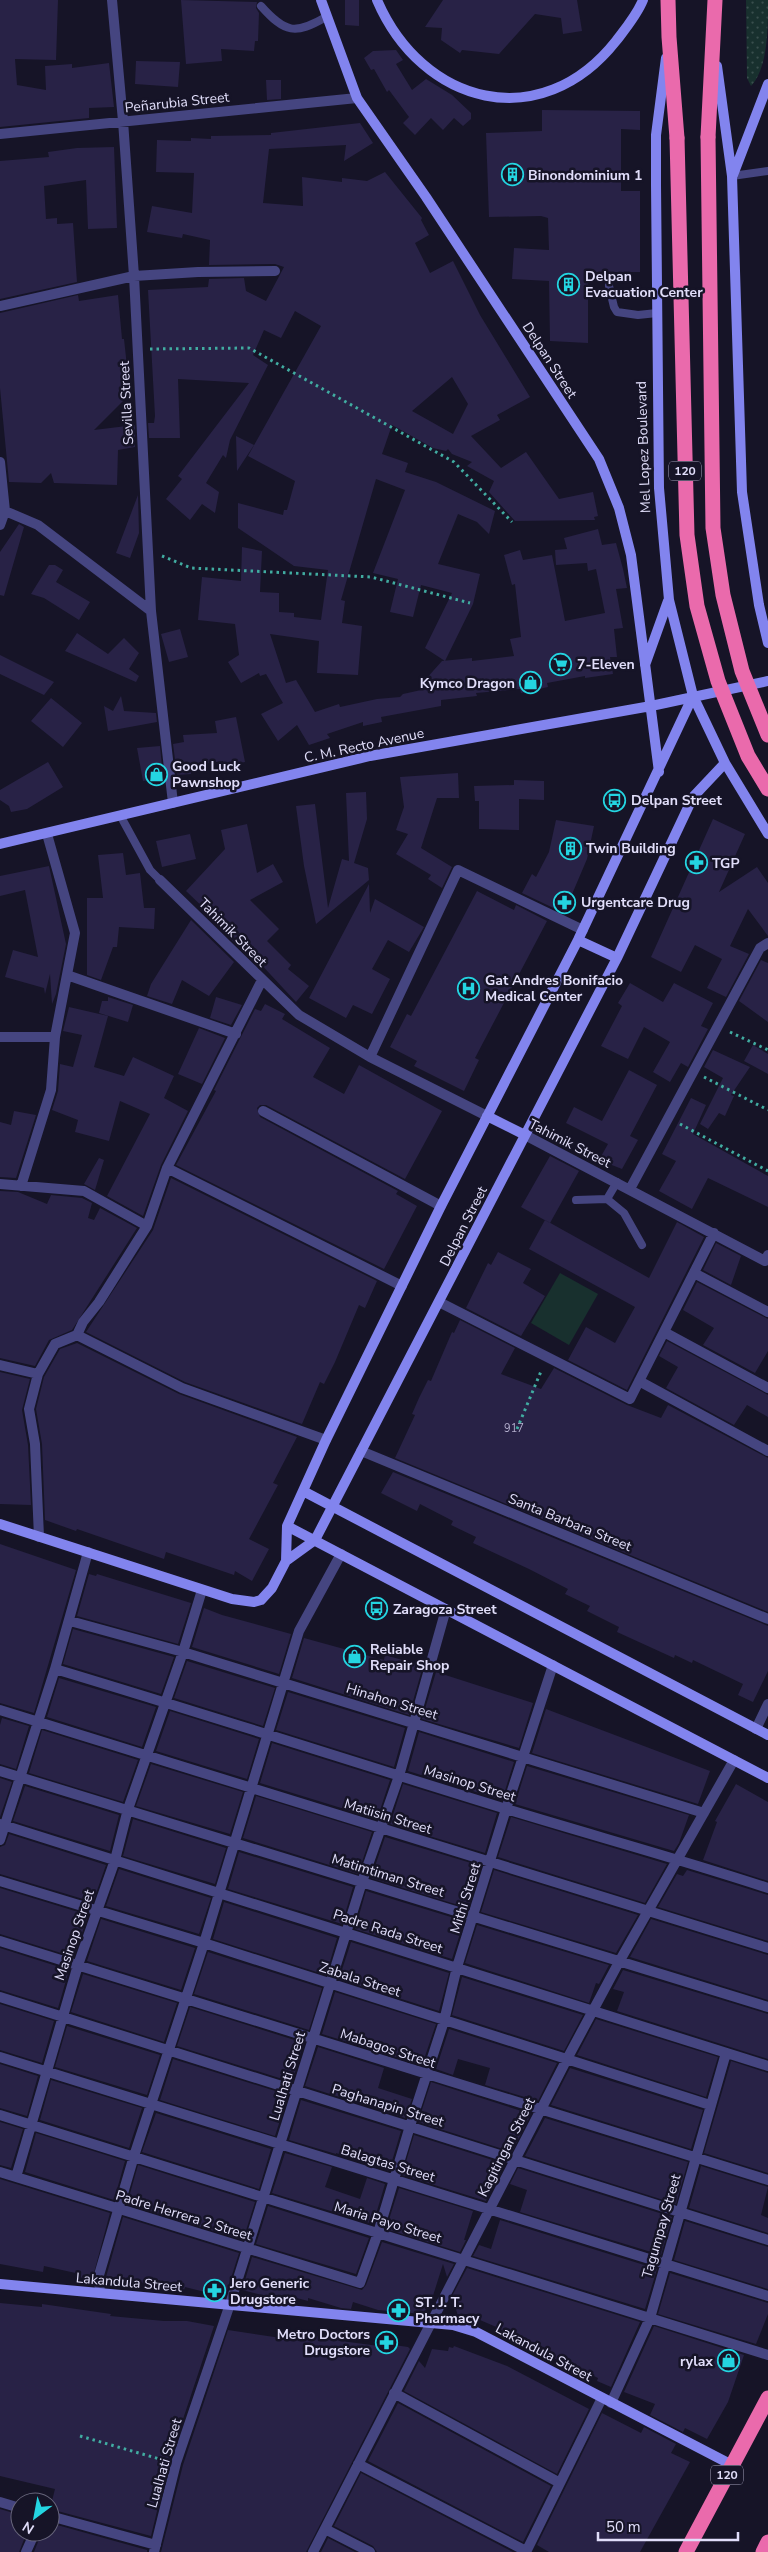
<svg xmlns="http://www.w3.org/2000/svg" width="768" height="2552" font-family="'Nunito Sans',sans-serif">
<defs>
<pattern id="grass-dots" width="8" height="8" patternUnits="userSpaceOnUse" patternTransform="scale(1.25)"><rect width="8" height="8" fill="#18302e"/><path d="M2 2h.1M6 6h.1" fill="none" stroke="#394e4d" stroke-width="1.8" stroke-linecap="round"/></pattern>
</defs>
<rect width="100%" height="100%" fill="#161427"/>
<path fill="url(#grass-dots)" d="M746,0H768C768,28 768,68 751,86L747,78Z"/>
<path fill="#18302e" d="M560,1273L598,1294L569,1345L531,1323Z"/>
<path fill="#282246" fill-rule="evenodd" d="M0,0H58L56,60L15,59L17,85L46,90L45,66L72,64V68L109,63L114,107L89,108V118L0,127Z
M181,0L257,2L256,8L259,13L258,41H255L254,51L221,49L222,61L186,64Z
M345,0H359V26L345,25Z
M443,0H577L582,31L563,34L561,18L535,14L499,54L462,50L460,53L441,40L442,28L425,27Z
M396,50L403,60L396,64L412,90L426,79L452,95L471,113V119L463,126L454,118L443,130L431,118L415,135L403,123L409,117L389,90L387,92L374,69L371,70L364,58L373,51Z
M136,61L180,62L178,87L135,84Z
M266,80H281V99L267,100Z
M542,110L640,111V130L621,129V191H640V272H588V343L550,341L549,281L512,279L514,248L549,250L548,218L541,216L489,217L486,133L542,131Z
M360,123L373,143L344,161L346,145L269,149L263,203L303,206L302,177L342,182V178L367,181L385,172L422,218L421,220L429,235L415,243L430,273L453,261L480,315L530,397L497,415L500,420L471,436L501,468L526,452L559,499L593,492L598,516L594,517L595,520L515,521L489,492L494,481L467,466L472,462L452,454L448,449L446,451L433,448L392,425L382,454L408,463L405,472L436,482L495,511L489,534L477,522L458,514L438,564L480,574L473,604L445,661L425,648L452,593L421,585L413,617L390,612L398,579L373,573L405,490L376,479L341,600L345,601L342,623L362,626L358,675L317,673L319,641L270,634L286,683L296,680L315,712L339,704L340,707L377,699L400,697L403,694L453,683L425,680L442,661L472,658V661L514,656L510,639L521,637L515,584L512,585L504,555L520,550L523,560L552,555L565,621L605,613L596,569L588,571L587,563L556,565L555,550L567,549L564,538L598,529L602,545L616,543L623,569L627,588L616,589L623,628L614,629L617,657H610L613,674L585,678V676L547,683L548,687L521,693L520,689L476,693L477,696L441,700V706L381,717L382,722L363,726V722L327,734L330,738L309,745L297,725L278,741L261,714L283,703L266,674L260,676L259,673L241,683L228,662L239,655L235,624L198,620L202,577L241,581L242,547L262,551L260,592L279,593V612L294,613V617L321,620L328,570L294,566L238,528V503L283,515L284,510H287L295,481L248,456L321,326L295,311L281,338L264,330L253,355L268,365L230,440L226,458L223,455L206,483L219,492L215,513L202,504L190,520L166,499L182,479L178,476L249,383L178,379L180,438H149L148,423H154L155,416L148,290L208,287L209,279L244,278L246,291L266,301L284,267L275,264L209,265L210,240L183,234L182,238L147,232L152,206L192,213L194,173L156,172L157,140L191,141V138L211,139V136L271,135V133ZM452,377L468,404L453,434L412,411Z
M114,147L117,228L88,229L86,180L44,186L46,219L57,218V224L73,223L77,282L0,299V161L49,157L48,152L77,148Z
M78,295L79,301L118,295L122,339H124L130,394L94,430L135,425V447L118,450L117,485L54,483L51,473L41,483L9,482L0,388V313Z
M236,436L254,445L237,471Z
M138,495L139,533L130,558L116,553Z
M19,524L24,527L4,596L0,595V552Z
M49,565H55L63,570L56,582L90,602L79,620L44,598L31,594Z
M180,629L188,657L169,662L161,634Z
M77,633L108,654L124,638L139,653L129,669L139,676L136,682L65,651Z
M0,655L54,682L44,695L0,674Z
M121,696L124,711L156,713L157,722L108,731L104,706L113,711Z
M51,698L82,723L63,747L31,721Z
M236,717L245,762L224,766L223,761L203,764L190,767L191,774L177,775L173,744L184,742L183,735L217,733L215,721Z
M160,746L163,777L143,781L137,748Z
M48,762L63,787L27,809L11,812L9,806L0,800V790Z
M458,773L459,798H437L421,848L452,867L442,888L428,879L431,875L396,854L408,834L396,830L404,807L400,777Z
M514,780L544,781V800L519,799V830L479,829V801H475L474,786L514,785Z
M366,792L367,819L354,863L368,868L369,880L316,924L304,866L296,806L315,804L328,908L342,859L349,861L346,793Z
M713,819L745,834L719,892L757,867L768,883V936L748,909L730,946L749,954L726,997L707,988L722,959L695,945L681,972L651,957Z
M556,820L594,826L587,859L564,913L522,893L532,874L536,877L549,852Z
M247,824L257,873L273,864L283,882L250,900L279,929L267,941L291,965L288,969L309,986L296,1002L245,947L243,951L202,911L208,912L186,891L225,849L221,830Z
M190,834L196,859L162,867L156,841Z
M123,853L126,875L140,873L144,908H155L154,929L119,927L117,947H113L101,980L87,975V898H103L98,855Z
M49,866L66,944L56,994L52,1004L50,974L45,994L44,988L5,977L13,950L38,957L25,890L0,896V876Z
M369,884L370,913L375,899L424,927L409,952L388,940L372,969L390,979L372,1014L353,1005L346,1018L309,998Z
M477,891L514,910L516,905L547,921L475,1058L479,1060L464,1091L414,1066L417,1061L390,1047L407,1014L411,1016Z
M191,920L234,962L209,996L182,980L172,1004L147,996L151,984Z
M761,960L768,963V1022L739,1001Z
M630,983L663,1002L674,983L713,1003L701,1026L708,1029L688,1067L681,1063L670,1082L653,1072L670,1042L644,1027L628,1059L601,1046L622,1006L618,1003Z
M108,997L133,1005L128,1022L99,1013L102,1001H108Z
M216,997L242,1005L231,1025L210,1018Z
M265,1004L285,1014L282,1019L330,1048L313,1077L344,1094L359,1065L442,1111L405,1179L266,1105H260L257,1108L260,1117L398,1191L396,1194L417,1206L384,1269L176,1165L216,1091L214,1090L255,1009L261,1011Z
M69,1007L108,1016L94,1067L124,1076L133,1057L174,1076L164,1098L188,1111L161,1165L143,1216L107,1196L150,1114L120,1101L109,1141L75,1132L78,1120L52,1110L58,1091L60,1064L73,1067L82,1035L63,1031Z
M199,1028L225,1038L202,1084L178,1074Z
M753,1045L768,1054V1074L744,1061Z
M713,1050L750,1067L731,1095L734,1096L725,1116L719,1113L708,1129L700,1124L723,1078L704,1067Z
M629,1070L657,1085L630,1136L638,1140L622,1169L599,1160L608,1144L566,1123L574,1107L602,1121Z
M691,1098L706,1105L693,1134L768,1176V1207L708,1178L692,1209L659,1191L676,1161L662,1154Z
M14,1111L36,1115L16,1178L0,1177V1122L11,1125Z
M550,1156L579,1171L550,1223L521,1207Z
M99,1158L104,1160L95,1190L84,1184Z
M171,1178L377,1281L365,1308L359,1305L335,1362L324,1384L320,1382L302,1424L185,1382L86,1332L153,1230Z
M0,1191L18,1192L47,1204L51,1195L82,1198L92,1203L88,1218L94,1220L100,1208L137,1228L72,1330L49,1340L35,1366L0,1358Z
M545,1220L649,1278L677,1222L704,1237L627,1390L568,1360L586,1327L615,1343L635,1307L529,1249Z
M716,1243L741,1256L731,1285L703,1270Z
M498,1252L531,1269L523,1283L545,1296L521,1336L466,1308L488,1263L491,1265Z
M697,1282L768,1319V1351L755,1373L703,1345L714,1328L683,1310Z
M460,1320L515,1348L501,1374L541,1389L554,1368L627,1405L661,1418L668,1405L768,1458V1612L395,1458L415,1415L412,1414L419,1398L428,1380L431,1381L452,1332L454,1333Z
M667,1341L768,1395V1417L747,1405L734,1425L666,1388L678,1367L659,1356Z
M77,1343L179,1394L297,1437L273,1483L278,1485L249,1539L269,1549L252,1581L235,1571L234,1575L166,1552L164,1559L77,1529L76,1531L45,1520L42,1444L36,1409L44,1377L60,1349Z
M0,1372L30,1379L22,1410L28,1445L31,1505L0,1504Z
M393,1472L768,1626V1671L753,1702L738,1695L743,1684L693,1660L692,1663L675,1655L674,1658L617,1632L619,1627L587,1611L590,1606L565,1594L568,1589L529,1569L473,1543L476,1537L451,1525L453,1521L420,1504L417,1511L381,1493Z
M0,1544L76,1570L34,1713L0,1703Z
M89,1574L96,1576L97,1574L191,1603L178,1644L77,1616Z
M204,1608L222,1615L291,1634L279,1674L192,1647Z
M73,1629L174,1657L161,1694L63,1664Z
M304,1638L384,1660L385,1655L423,1666L409,1715L292,1678Z
M187,1661L275,1688L263,1726L174,1698Z
M436,1672L533,1703L519,1748L422,1719Z
M59,1678L156,1707L142,1747L47,1717Z
M288,1692L405,1728L394,1767L276,1730Z
M546,1709L710,1771L698,1804L532,1753Z
M170,1711L259,1739L247,1779L156,1751Z
M2,1718L29,1726L16,1769L0,1764V1725Z
M42,1730L138,1760L123,1802L29,1773Z
M419,1732L514,1762L502,1800L408,1771Z
M272,1743L390,1780L377,1819L260,1783Z
M151,1764L243,1792L230,1834L136,1806Z
M527,1766L689,1815L679,1843L674,1851L515,1804Z
M0,1778L12,1782L0,1817Z
M403,1784L497,1813L485,1853L390,1824Z
M736,1784L768,1802V1881L703,1860L717,1822L715,1821Z
M25,1786L119,1815L110,1851L13,1821Z
M256,1796L372,1832L358,1874L243,1838Z
M511,1817L567,1834L667,1864L645,1903L498,1857Z
M133,1819L226,1848L215,1884L123,1856Z
M9,1834L106,1865L93,1902L0,1874V1847L5,1845Z
M385,1837L481,1866L468,1908L371,1878Z
M239,1852L353,1887L342,1924L228,1889Z
M119,1869L211,1898L199,1934L106,1906Z
M494,1870L638,1915L616,1953L481,1912Z
M687,1870L768,1895V1941L658,1907L677,1874L683,1876Z
M0,1888L88,1915L74,1957L0,1934Z
M366,1891L464,1921L452,1959L355,1929Z
M224,1902L337,1938L326,1975L213,1939Z
M101,1919L195,1948L181,1990L87,1961Z
M651,1919L768,1955V2000L630,1957Z
M477,1925L609,1965L599,1984L596,1983L589,2003L465,1963Z
M351,1942L449,1973L439,2011L339,1979Z
M0,1948L69,1970L58,2008L0,1990Z
M208,1952L322,1988L309,2030L194,1994Z
M623,1970L768,2014V2059L617,2011L624,1992L613,1989Z
M83,1974L177,2003L164,2042L71,2012Z
M462,1977L583,2015L564,2051L452,2015Z
M335,1992L436,2024L422,2065L322,2034Z
M0,2004L54,2021L42,2063L0,2050Z
M190,2007L304,2043L292,2082L177,2046Z
M596,2019L718,2057L706,2097L577,2055Z
M67,2026L160,2055L147,2095L55,2067Z
M449,2029L557,2063L538,2101L485,2085L490,2068L458,2059L453,2075L436,2069Z
M318,2047L384,2068L378,2088L412,2099L405,2118L305,2086Z
M173,2059L288,2095L275,2136L160,2100Z
M731,2061L768,2073V2173L704,2153Z
M0,2064L38,2076L27,2116L0,2108Z
M570,2068L703,2110L691,2149L551,2105Z
M51,2080L142,2108L129,2148L40,2120Z
M431,2082L531,2114L512,2152L418,2122Z
M301,2100L401,2131L389,2171L336,2153V2154L289,2140Z
M156,2113L271,2149L259,2189L142,2152Z
M545,2118L688,2162L676,2204L525,2156Z
M0,2122L23,2129L11,2168L0,2165Z
M36,2133L125,2161L114,2200L25,2172Z
M414,2135L505,2164L497,2180L494,2179L486,2201L402,2175Z
M285,2153L332,2167L325,2187L360,2199L367,2178L385,2184L373,2224L272,2193Z
M138,2165L255,2202L243,2240L127,2204Z
M701,2166L768,2187L761,2215L768,2218V2233L689,2208Z
M518,2168L672,2217L661,2255L520,2212L527,2190L510,2184Z
M0,2179L110,2213L92,2280L79,2277L80,2274L44,2266L43,2272L0,2264Z
M399,2188L473,2211L464,2240H466L460,2252L386,2229Z
M268,2206L369,2238L356,2274L256,2244Z
M123,2217L239,2253L225,2297L185,2287L184,2290L148,2280L147,2284L134,2280L106,2277Z
M500,2220L657,2269L645,2309L473,2256L479,2245L491,2249Z
M685,2221L768,2247V2289L674,2260Z
M382,2242L454,2264L447,2277L443,2264L431,2302L423,2314L378,2310L353,2302L351,2309L341,2308L308,2298V2301L297,2298V2301L278,2297L277,2299L242,2290L252,2257L362,2290L366,2285Z
M467,2268L640,2322L611,2387L597,2381L598,2378L584,2371L544,2354L542,2357L527,2351L530,2344L494,2326L466,2314L458,2316L452,2296Z
M670,2273L768,2303V2314L756,2344L658,2314Z
M0,2303L42,2307V2304L111,2314L110,2316L164,2321H187L214,2326L169,2461L151,2536L50,2509L55,2489L0,2476Z
M654,2326L744,2355L728,2402L707,2439L685,2428L683,2432L650,2415L655,2404L624,2392Z
M228,2330L281,2338L283,2330L299,2332V2334L341,2339V2341L379,2346L380,2343L408,2347L410,2349L306,2552H161L183,2465Z
M454,2346L507,2366L589,2409L557,2474L404,2391L419,2361L425,2368L432,2349L448,2351L449,2347L453,2348Z
M398,2403L551,2486L523,2542L368,2461Z
M602,2413L641,2433L644,2427L676,2444L671,2453L690,2462L640,2552H549L537,2545Z
M361,2473L513,2552H377L373,2546L334,2526Z
M0,2509L20,2515V2532H27L19,2552H0Z
M50,2523L147,2550V2552H34L42,2532H50Z
M328,2538L355,2552H321Z"/>
<g fill="none" stroke-linecap="round" stroke-linejoin="round">
<path stroke="#41aca1" stroke-width="3" stroke-dasharray="2.5 4" stroke-linecap="butt" d="M150,349L249,348L454,462L512,522
M162,556L191,568L371,577L470,603
M730,1032L768,1050
M704,1077L768,1110
M680,1124L768,1171
M517,1429L542,1369
M80,2436L163,2460"/>
<path stroke="#454580" stroke-width="8" d="M261,6C285,33 295,35 326,17
M732,176L768,171
M609,286L614,307L617,312L638,315L657,313
M120,815L150,870L160,880
M617,1182L607,1199L624,1213L642,1245
M576,1200L607,1199"/>
<path stroke="#454580" stroke-width="10" d="M112,0L123,121L134,276L151,611L173,803
M0,134L357,98
M0,306L134,276L198,272L275,271
M0,462L5,511L0,525
M0,511H5L38,525L151,611
M160,880L299,1015L370,1057L487,1116
M67,975L236,1034
M0,1037H55
M370,1057L458,870L583,930
M263,1111L441,1206
M525,1135L765,1261L768,1255
M167,1168L402,1286
M0,1184L84,1191L147,1226
M21,1186L51,1090L55,1037L75,933L47,834
M630,1189L760,948L768,943
M694,1273L768,1312
M439,1302L630,1399L714,1233
M664,1332L768,1388
M77,1335L182,1388L326,1440
M0,1365L38,1374
M639,1381L768,1451
M361,1451L768,1619
M39,1537L35,1444L29,1409L38,1374L55,1344L77,1335L83,1322L99,1302L147,1226L167,1168L262,980
M70,1621L183,1652L704,1813
M55,1669C205,1714 354,1762 503,1808C591,1835 680,1859 768,1888
M0,1710L768,1948
M756,1729L768,1704
M0,1771L768,2007
M0,1824L768,2066
M0,1840L55,1669L88,1552
M0,1881L204,1943L710,2105
M0,1941L768,2180
M0,1997L768,2240
M0,2057L768,2296
M0,2115L768,2355
M0,2172L360,2283L378,2233L410,2126L444,2021L457,1967L506,1809L553,1665
M16,2177L78,1965L115,1860L128,1809L183,1652L202,1590
M100,2293L99,2275L134,2156L204,1943L299,1631L341,1554
M394,2393L560,2483
M611,2403L650,2318L726,2053
M358,2464L526,2551
M0,2502L20,2508
M50,2516L156,2545
M325,2529L370,2552
M26,2552L35,2532
M154,2552L176,2463L230,2304L362,1882L399,1776L446,1609
M313,2552L567,2059L619,1962L734,1760
M526,2552L602,2398"/>
<path stroke="#8284ee" stroke-width="10" d="M321,0L357,98L426,197L599,459L619,508L631,555L659,772
M377,0C422,105 541,136 616,41C626,28 637,15 643,0
M666,58L656,135V185L659,488L669,600L693,696L725,763L768,834
M717,66L732,176L742,492L759,605L768,643
M733,175L768,84
M645,665L668,601
M0,844L370,756L651,706L768,681
M578,940L617,958
M487,1116L525,1135
M303,1491L768,1735
M0,1524L232,1599L254,1602L261,1600L272,1588L286,1561L287,1526L326,1440L441,1206L578,940L693,696
M287,1526L768,1778
M286,1561L315,1540L617,958L693,797L725,763
M0,2284L453,2325L476,2332L732,2465"/>
<path stroke="#ea6aac" stroke-width="15" d="M668,0L669,37L677,138
M708,137L715,0
M686,2552L768,2398
M763,2552L768,2542"/>
<path stroke="#ea6aac" stroke-width="15" d="M708,137L713,528L723,595L742,671L768,735
M677,138L687,535L697,606L718,681L748,756L768,789"/>
</g>
<defs>
<symbol id="building-ring" viewBox="-11 -11 22 22"><circle r="9.5" fill="#161427" stroke="#24d5e1" stroke-width="1.5"/><path d="M-4-6H4V6H1V3H-1V6H-4ZM-2.5-4.3h1.7v1.8h-1.7ZM.8-4.3h1.7v1.8H.8ZM-2.5-1h1.7V.8h-1.7ZM.8-1h1.7V.8H.8Z" fill="#24d5e1"/></symbol>
<symbol id="supermarket-ring" viewBox="-11 -11 22 22"><circle r="9.5" fill="#161427" stroke="#24d5e1" stroke-width="1.5"/><path d="M-6-5.5h2.5l.6 2H6L4.5 2H-2.5L-4.4-4H-6ZM-1.5 3.2a1.3 1.3 0 1 0 .1 0ZM3 3.2a1.3 1.3 0 1 0 .1 0Z" fill="#24d5e1"/></symbol>
<symbol id="shop-ring" viewBox="-11 -11 22 22"><circle r="9.5" fill="#161427" stroke="#24d5e1" stroke-width="1.5"/><path d="M-5-2.5h2.3a2.7 3.5 0 0 1 5.4 0H5L5.5 6h-11ZM-1.5-2.5h3a1.5 2.3 0 0 0-3 0Z" fill="#24d5e1"/></symbol>
<symbol id="bus-ring" viewBox="-11 -11 22 22"><circle r="9.5" fill="#161427" stroke="#24d5e1" stroke-width="1.5"/><path d="M-5-6H5V4H4V6H2V4H-2V6H-4V4H-5ZM-3.5-4V0h7V-4ZM-3.5 1.2v1.5H-2V1.2ZM2 1.2v1.5H3.5V1.2Z" fill="#24d5e1"/></symbol>
<symbol id="pharmacy-ring" viewBox="-11 -11 22 22"><circle r="9.5" fill="#161427" stroke="#24d5e1" stroke-width="1.5"/><path d="M-2-6h4v4h4v4h-4v4h-4v-4h-4v-4h4Z" fill="#24d5e1"/></symbol>
<symbol id="hospital-ring" viewBox="-11 -11 22 22"><circle r="9.5" fill="#161427" stroke="#24d5e1" stroke-width="1.5"/><path d="M-5-5h3v3.5h4V-5h3V5h-3V1.5h-4V5h-3Z" fill="#24d5e1"/></symbol>
</defs>
<g fill-rule="evenodd">
<use href="#building-ring" x="500" y="162" width="25" height="25"/>
<use href="#building-ring" x="556" y="272" width="25" height="25"/>
<use href="#supermarket-ring" x="548" y="652" width="25" height="25"/>
<use href="#shop-ring" x="518" y="670" width="25" height="25"/>
<use href="#shop-ring" x="144" y="762" width="25" height="25"/>
<use href="#bus-ring" x="602" y="788" width="25" height="25"/>
<use href="#building-ring" x="558" y="836" width="25" height="25"/>
<use href="#pharmacy-ring" x="684" y="850" width="25" height="25"/>
<use href="#pharmacy-ring" x="552" y="890" width="25" height="25"/>
<use href="#hospital-ring" x="456" y="976" width="25" height="25"/>
<use href="#bus-ring" x="364" y="1596" width="25" height="25"/>
<use href="#shop-ring" x="342" y="1644" width="25" height="25"/>
<use href="#pharmacy-ring" x="202" y="2278" width="25" height="25"/>
<use href="#pharmacy-ring" x="386" y="2298" width="25" height="25"/>
<use href="#pharmacy-ring" x="374" y="2330" width="25" height="25"/>
<use href="#shop-ring" x="716" y="2348" width="25" height="25"/>
</g>
<g text-anchor="middle" stroke-width="5" stroke-linejoin="round" paint-order="stroke">
<g font-size="11" fill="#b3afcd">
<text x="514" y="1432">917</text>
</g>
<g fill="#161427" stroke="#a4a1bb" stroke-width="1">
<rect x="669" y="461.5" width="32" height="19" rx="4"/>
<rect x="711" y="2465.5" width="32" height="19" rx="4"/>
</g>
<g font-size="12" font-weight="bold" fill="#e1defa">
<text x="685" y="475">120</text>
<text x="727" y="2479">120</text>
</g>
<g font-size="14" fill="#e1defa" stroke="#161427">
<text transform="translate(177 102) rotate(-6)" y="5">Peñarubia Street</text>
<text transform="translate(550 360) rotate(57)" y="5">Delpan Street</text>
<text transform="translate(126 403) rotate(-93)" y="5">Sevilla Street</text>
<text transform="translate(643 447) rotate(-92)" y="5">Mel Lopez Boulevard</text>
<text transform="translate(364 745) rotate(-12)" y="5">C. M. Recto Avenue</text>
<text transform="translate(233 932) rotate(45)" y="5">Tahimik Street</text>
<text transform="translate(570 1143) rotate(27)" y="5">Tahimik Street</text>
<text transform="translate(463 1226) rotate(-63)" y="5">Delpan Street</text>
<text transform="translate(570 1522) rotate(22)" y="5">Santa Barbara Street</text>
<text transform="translate(392 1701) rotate(17)" y="5">Hinahon Street</text>
<text transform="translate(470 1783) rotate(17)" y="5">Masinop Street</text>
<text transform="translate(388 1816) rotate(17)" y="5">Matiisin Street</text>
<text transform="translate(388 1875) rotate(17)" y="5">Matimtiman Street</text>
<text transform="translate(465 1898) rotate(-73)" y="5">Mithi Street</text>
<text transform="translate(388 1931) rotate(18)" y="5">Padre Rada Street</text>
<text transform="translate(74 1935) rotate(-71)" y="5">Masinop Street</text>
<text transform="translate(360 1979) rotate(18)" y="5">Zabala Street</text>
<text transform="translate(388 2048) rotate(18)" y="5">Mabagos Street</text>
<text transform="translate(287 2076) rotate(-73)" y="5">Lualhati Street</text>
<text transform="translate(388 2105) rotate(17)" y="5">Paghanapin Street</text>
<text transform="translate(506 2147) rotate(-63)" y="5">Kagitingan Street</text>
<text transform="translate(388 2163) rotate(17)" y="5">Balagtas Street</text>
<text transform="translate(184 2215) rotate(17)" y="5">Padre Herrera 2 Street</text>
<text transform="translate(388 2222) rotate(17)" y="5">Maria Payo Street</text>
<text transform="translate(661 2226) rotate(-74)" y="5">Tagumpay Street</text>
<text transform="translate(129 2282) rotate(5)" y="5">Lakandula Street</text>
<text transform="translate(544 2352) rotate(28)" y="5">Lakandula Street</text>
<text transform="translate(164 2463) rotate(-74)" y="5">Lualhati Street</text>
</g>
<g font-size="14" font-weight="bold" fill="#e1defa" stroke="#161427" text-anchor="start">
<text x="528" y="180">Binondominium 1</text>
<text x="585" y="281">Delpan<tspan x="585" dy="16">Evacuation Center</tspan></text>
<text x="577" y="669">7-Eleven</text>
<text x="515" y="688" text-anchor="end">Kymco Dragon</text>
<text x="172" y="771">Good Luck<tspan x="172" dy="16">Pawnshop</tspan></text>
<text x="631" y="805">Delpan Street</text>
<text x="586" y="853">Twin Building</text>
<text x="712" y="868">TGP</text>
<text x="581" y="907">Urgentcare Drug</text>
<text x="485" y="985">Gat Andres Bonifacio<tspan x="485" dy="16">Medical Center</tspan></text>
<text x="393" y="1614">Zaragoza Street</text>
<text x="370" y="1654">Reliable<tspan x="370" dy="16">Repair Shop</tspan></text>
<text x="230" y="2288">Jero Generic<tspan x="230" dy="16">Drugstore</tspan></text>
<text x="415" y="2307">ST. J. T.<tspan x="415" dy="16">Pharmacy</tspan></text>
<text x="370" y="2339" text-anchor="end">Metro Doctors<tspan x="370" dy="16">Drugstore</tspan></text>
<text x="713" y="2366" text-anchor="end">rylax</text>
</g>
</g>
<g transform="translate(35 2517) rotate(212)"><circle r="24" fill="#161427" stroke="#67657b"/>
<path d="M0-4L9 19L0 12L-9 19Z" fill="#24d5e1"/>
<text y="-8" font-size="14" font-weight="bold" text-anchor="middle" fill="#e1defa">N</text>
</g>
<path d="M598 2532v8h140v-8" fill="none" stroke="#e1defa" stroke-width="2.5"/>
<text x="606" y="2532" font-size="15" fill="#e1defa" stroke="#161427" stroke-width="4" paint-order="stroke">50 m</text>
</svg>
